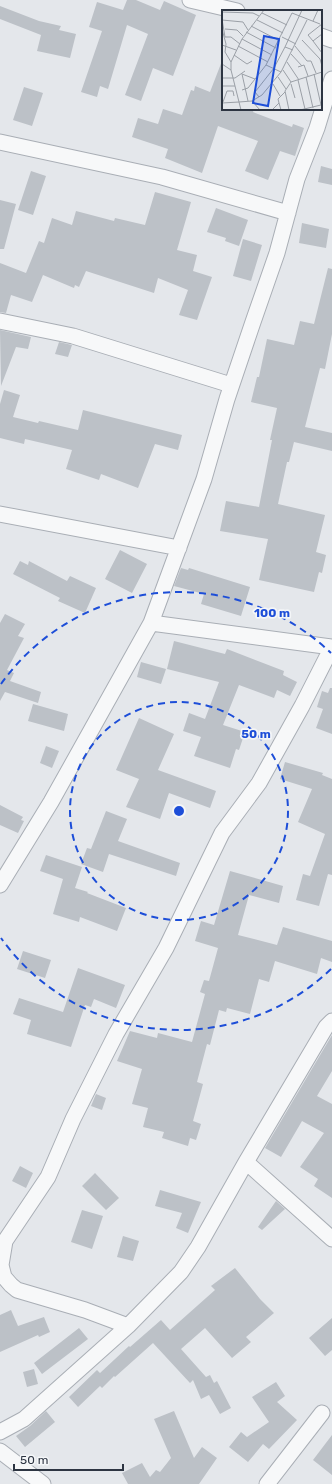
<svg xmlns="http://www.w3.org/2000/svg" width="332" height="1484" font-family="Rubik,sans-serif">
<rect width="100%" height="100%" fill="#e4e7eb"/>
<path fill="#bcc1c7" d="M127,0H136L160,10L164,1L196,15L173,76L153,68L141,101L125,95L148,34L127,25L108,89L100,86L97,97L81,92L102,31L89,27L97,2L123,10Z
M0,6L39,21L61,26L59,30L76,34L70,58L37,51L41,35L0,19Z
M222,61H223V109H254L253,112L292,127L293,124L304,128L295,156L280,151L268,180L245,171L258,141L218,126L202,173L165,158L168,149L132,137L138,118L158,124L163,109L182,115L191,90L194,91L195,86L210,92Z
M24,87L43,93L32,126L13,120Z
M321,166L332,169V185L318,182Z
M31,171L46,176L33,215L18,210Z
M155,192L191,202L177,250L197,255L193,271L212,277L197,320L179,315L188,290L158,278L154,293L86,271L79,287L75,285L74,288L43,275L32,302L11,295L6,313L0,312V263L26,273L39,241L44,243L52,218L72,225L76,211L114,221L115,218L145,225Z
M0,200L16,204L4,249H0Z
M216,208L248,220L239,246L225,241L226,238L207,232Z
M302,223L329,229L326,248L299,243Z
M243,239L262,245L251,281L233,276Z
M328,268L332,269V334L325,369L320,368L305,427L332,433V451L294,442L289,462H287L278,504L325,515L316,552L326,555L322,573L319,572L314,592L259,580L268,539L220,531L226,501L259,507L272,440H270L277,408L251,402L257,377H259L267,339L294,345L300,321L314,324Z
M0,330L31,337L28,349L16,347L1,386Z
M59,342L72,345L68,357L55,354Z
M4,390L20,395L13,417L38,423L39,421L78,430L83,410L182,435L178,450L155,444L138,488L101,474L99,480L66,469L72,450L25,439L24,444L0,438V404Z
M120,550L147,564L132,593L105,579Z
M20,561L28,565L29,561L67,581L70,576L96,588L85,613L58,601L60,598L13,574Z
M181,568L188,570L189,568L250,587L241,616L201,604L204,594L174,586Z
M5,614L25,624L18,636L24,638L7,670L14,673L10,681L41,692L38,703L5,692L0,701V623Z
M174,641L225,654L227,649L284,671L283,675L297,682L290,696L277,690L274,698L239,685L223,725L245,732L239,750L236,749L230,768L194,756L201,737L183,731L189,713L205,719L219,682L167,669Z
M141,662L166,669L161,684L137,677Z
M330,688H332V734L316,728L323,709L317,707L322,691L328,693Z
M33,704L68,714L64,731L28,721Z
M139,718L174,734L158,770L216,791L210,808L169,793L160,819L126,807L139,779L116,770Z
M46,746L59,751L52,768L40,763Z
M285,762L323,773L322,775L332,779V875L328,874L319,906L296,900L303,874L310,876L325,834L298,822L312,789L280,779Z
M0,805L23,817L21,820L24,821L18,833L0,825Z
M106,811L127,819L118,841L180,863L176,876L109,854L103,872L81,864L87,848L91,849Z
M46,855L82,867L75,888L88,892L87,893L126,908L117,931L80,917L79,922L53,914L63,879L40,871Z
M230,871L283,886L279,903L249,895L238,935L277,945L283,927L332,941V962L321,958L317,974L275,961L269,982L259,979L250,1014L227,1008L226,1012L219,1010L210,1045L207,1044L197,1082L203,1084L193,1121L201,1124L196,1140L190,1138L188,1146L162,1138L164,1132L143,1127L148,1108L132,1104L142,1069L117,1061L130,1031L157,1038L158,1033L192,1042L205,994L200,992L204,980L209,981L218,948L195,941L201,921L214,925Z
M23,951L51,960L45,978L17,969Z
M78,968L125,985L116,1008L94,999L91,1007L85,1005L71,1047L27,1034L31,1020L13,1014L19,998L63,1012Z
M332,1035V1071L317,1096L332,1104V1198L314,1186L318,1179L300,1167L324,1133L302,1121L281,1157L265,1148Z
M96,1094L106,1098L102,1110L91,1106Z
M20,1166L33,1173L26,1188L12,1181Z
M95,1173L119,1198L106,1210L82,1186Z
M160,1190L201,1202L188,1233L176,1228L182,1213L155,1206Z
M276,1201L285,1209L262,1230L258,1227Z
M82,1210L103,1216L92,1249L71,1242Z
M123,1236L139,1241L133,1261L117,1257Z
M235,1268L260,1299L274,1313L246,1337L251,1342L232,1358L205,1328L181,1349L206,1377L210,1375L214,1383L217,1381L231,1408L220,1414L209,1395L201,1399L193,1380L190,1383L153,1343L115,1377L114,1376L102,1388L100,1386L78,1407L69,1397L97,1370L100,1373L129,1346L130,1347L161,1320L170,1330L215,1290L211,1286Z
M11,1310L18,1326L44,1317L50,1332L39,1337L38,1335L0,1352V1315Z
M332,1318V1350L325,1356L309,1338Z
M79,1328L88,1339L42,1374L34,1363Z
M34,1369L38,1384L27,1387L23,1372Z
M276,1382L285,1396L277,1402L297,1420L269,1449L263,1444L248,1462L229,1447L241,1432L247,1437L269,1422L252,1397Z
M46,1411L55,1422L25,1447L16,1436L30,1426Z
M174,1411L194,1458L202,1447L217,1458L199,1484H128L122,1473L142,1463L150,1477L156,1470L160,1472L171,1458L154,1419Z
M332,1435V1475L313,1460Z"/>
<g fill="none" stroke-linecap="round" stroke-linejoin="round">
<defs>
<path id="minor" d="M190,0L237,11
M321,36L332,40
M0,142L162,177L288,213
M0,321L73,336L231,385
M0,514L179,548
M151,623L332,647
M0,885L51,802L151,623L204,479L227,399L253,322L277,253L297,179L317,128L332,79
M246,1162L332,1239
M128,1326L85,1310L17,1290L11,1285L4,1277L1,1265L5,1241L48,1177L73,1119L116,1034L166,948L222,833L259,783L302,706L332,647
M0,1432L24,1419L128,1326L181,1272L198,1247L246,1162L326,1027L332,1021
M0,1451L43,1484
M267,1484L322,1413"/>
</defs>
<use href="#minor" stroke="#a9aeb5" stroke-width="17"/>
<use href="#minor" stroke="#f7f8f9" stroke-width="15"/>
</g>
<g fill="none" stroke="#1d4ed8" stroke-width="2" stroke-dasharray="7 5">
<circle cx="179" cy="811" r="109"/>
<path d="M331 969A219 219 0 0 1 1 938M1 684A219 219 0 0 1 331 653"/>
</g>
<g transform="translate(222 10)">
<rect width="100" height="100" fill="#e4e7eb"/>
<path fill="none" stroke="#9ba0a7" stroke-width="1" d="M0,2L31,3L37,6M40,3L65,15M0,9L3,27M0,10L21,12L26,20M35,10L61,23M91,11L96,0M100,14L86,25L91,31L100,24M29,16L58,31M0,19L4,34L3,42L9,52M3,19L15,20L21,26M24,22L54,38M3,27H9L18,34M60,27L74,34M20,29L50,45M80,30L98,49L100,56M91,31L100,43M0,35L14,40M16,36L46,52M73,36L85,51H89L94,63M63,37L80,0M69,44L80,56M12,45L25,54L30,51M65,52L77,70M0,54L9,60L17,92L0,93M44,55L59,62M76,57L82,55L86,66M9,60V52L20,29L42,0M61,60L69,72M20,64L26,91M20,64L33,69M56,67L64,79M84,67L91,98M0,68H13L23,61M76,70L83,99M51,74L58,86M69,74L73,88M0,76H13M20,80L26,78L44,55L70,3L98,14M37,87L33,82L52,58L63,37L71,40M30,91L38,100M1,92L5,81H11L12,86M57,93L56,89L63,82M19,100L17,92L30,91L40,85L59,62L85,10M50,100L57,93L59,100M67,100L63,81L69,72L100,62M78,100L99,95L92,64"/>
<path fill="#1d4ed8" fill-opacity="0.15" stroke="#1d4ed8" stroke-width="2" d="M42,26L57,29L46,96L31,93Z"/>
<rect width="100" height="100" fill="none" stroke="#2d3542" stroke-width="2"/>
</g>
<circle cx="179" cy="811" r="6" fill="#1d4ed8" stroke="#f4f6f8" stroke-width="2"/>
<g font-size="12" text-anchor="middle" font-weight="bold" fill="#1d4ed8" stroke="#f4f6f8" stroke-width="3.5" stroke-linejoin="round" paint-order="stroke">
<text x="272" y="617">100 m</text>
<text x="256" y="738">50 m</text>
</g>
<path d="M14 1464v6h109v-6" fill="none" stroke="#2d3542" stroke-width="2"/>
<text x="20" y="1464" font-size="12" fill="#2d3542" stroke="#f4f6f8" stroke-width="3" paint-order="stroke">50 m</text>
</svg>
